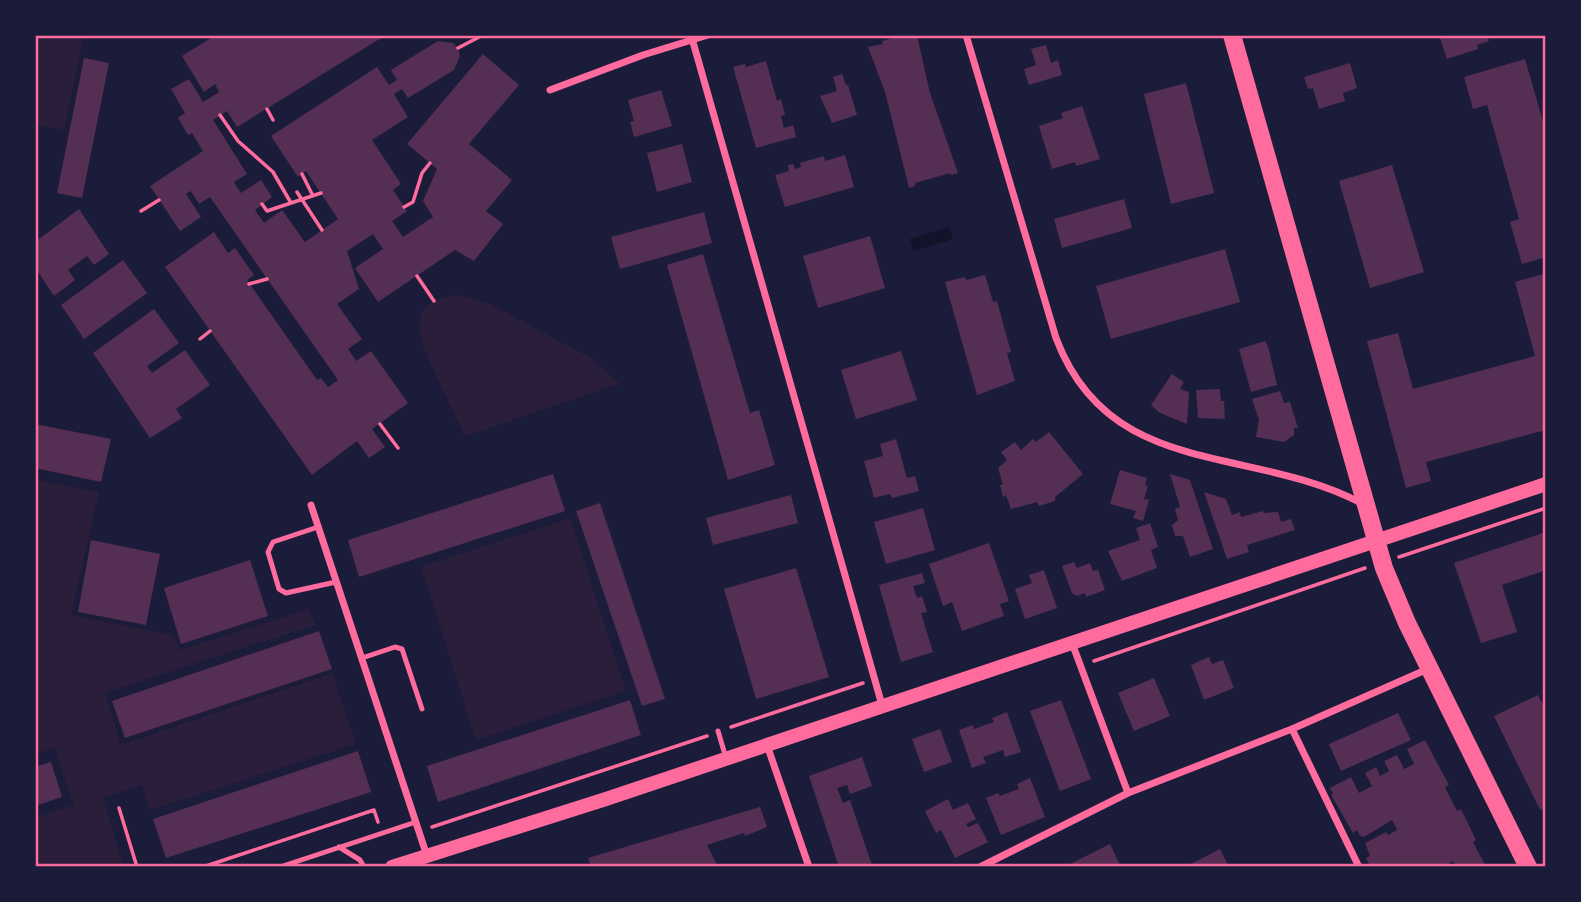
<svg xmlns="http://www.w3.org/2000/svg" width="1581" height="902" font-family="'Times New Roman',serif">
<rect width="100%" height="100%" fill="#1b1b3a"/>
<path fill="#2a1e3b" d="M35,35H84L64,130L35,124Z
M458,295L492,305L591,358L620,384L465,436C455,416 446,396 437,377C419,341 401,302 458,295Z
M35,480L99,492L71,615L174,635L180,650L309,609L315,625L105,693L121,745L332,673L356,744L150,810L142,785L103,798L124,867H35V818L74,805L55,748L35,754Z
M570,518L626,691L476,740L421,567Z"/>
<path fill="#12122b" d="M949,227L953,239L913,251L910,239Z"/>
<path fill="#542f53" d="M210,35H386L237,127L227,111L213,120L247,174L234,182L241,193L261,180L272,197L255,210L264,223L282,210L305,242L338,219L306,171L298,177L271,136L377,67L389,85L397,80L391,70L438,41L453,43L458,48L460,56L454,70L408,98L402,89L394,94L408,117L372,140L401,184L393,190L407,211L392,221L403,237L433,217L423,201L437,169L407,144L483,54L519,85L469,144L512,180L486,211L503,224L474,261L455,250L378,302L355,268L383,249L373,234L347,251L359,289L337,304L362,339L348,349L356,361L371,351L408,403L372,429L385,447L369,458L357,441L312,475L165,267L214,232L228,253L235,248L254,275L247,280L317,380L321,378L328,387L338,380L210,197L199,204L191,191L186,194L201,217L180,231L150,186L203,151L192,133L188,135L178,118L185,113L171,89L189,79L203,102L219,92L215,84L204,92L182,56L211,38Z
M902,35L903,38L917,35L930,93L958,173L951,175L950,173L915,183V186L909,188L885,92L868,47L883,44L882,41Z
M1439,35H1496V36L1488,38L1489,41L1477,45L1478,49L1447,59Z
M1046,45L1051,63L1058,60L1062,75L1029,85L1024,69L1036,65L1031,49Z
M84,58L109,63L82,198L57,193Z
M1525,59L1546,132V257L1522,264L1510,222L1519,219L1487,105L1473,109L1464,77Z
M766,61L777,101L781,99L785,115L781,116L784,128L793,125L796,137L756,148L733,67L745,64L746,67Z
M1350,63L1357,88L1343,93L1345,101L1319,109L1313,88L1308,89L1304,77Z
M842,74L846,85H848L857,115L832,123L820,96L837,91L833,77Z
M1186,83L1214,193L1171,204L1144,94Z
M661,90L672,126L634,137L630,122L634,121L628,100Z
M1082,106L1100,159L1076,166L1075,162L1052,169L1039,126L1063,118L1061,113Z
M682,144L692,182L657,192L647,153Z
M845,155L854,187L785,207L775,175L789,171L788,165L793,164L795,169L801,167L800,163L824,156L825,161Z
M1392,165L1424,272L1370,288L1339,181Z
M1124,199L1132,228L1062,248L1054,219Z
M79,209L109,254L94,265L87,256L68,270L75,280L54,296L35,267V242Z
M704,212L712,243L620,269L611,237Z
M870,236L885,288L818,308L803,256Z
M1225,249L1240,302L1111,339L1096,286Z
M703,254L750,413L759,410L775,465L728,480L667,265Z
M123,260L147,293L84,339L61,305Z
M1546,273V430L1426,462L1431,481L1406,488L1367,341L1398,333L1413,389L1535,356L1515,282Z
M985,275L993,302L997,301L1011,352L1007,353L1015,381L977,395L945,282L965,277L966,280Z
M154,309L179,343L147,366L152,373L185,350L210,385L176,409L182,418L150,438L93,353Z
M1265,341L1268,346L1277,385L1251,392L1239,349Z
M901,351L917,400L856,419L841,370Z
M1172,374L1184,382L1180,389L1189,392L1187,424L1160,413L1151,405Z
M1220,389L1221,401H1224L1225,419L1198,418L1196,390Z
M1280,391L1284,403L1290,402L1298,428H1294V435L1284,442L1256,437L1259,420L1252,399Z
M35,424L111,439L101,482L35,468Z
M1049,432L1083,474L1055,497V501L1039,506L1037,502L1011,509L1006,495L1003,497L1000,485H1003L998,468L1007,460L1001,452L1015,442L1021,450L1033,439L1036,442Z
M896,439L907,478L915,476L919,491L892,498L890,494L874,498L864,461L883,456L880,444Z
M1120,470L1147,478L1145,485L1148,486L1144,499L1149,500L1143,521L1133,518L1136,511L1110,504Z
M553,474L565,511L359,577L348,540Z
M1170,474L1190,480L1213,549L1190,557L1183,536H1175L1172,525L1178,520L1175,509L1180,507Z
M1204,492L1226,499L1232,515L1240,512L1241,517L1263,511L1264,513L1278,512L1281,522L1291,519L1295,530L1247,545L1249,552L1227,559Z
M791,495L798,523L713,545L706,518Z
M600,503L665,699L642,706L576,511Z
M923,508L935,550L886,564L874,522Z
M1150,523L1158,547L1151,550L1157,568L1122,581L1108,551L1140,540L1136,528Z
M1546,532V570L1502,585L1517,632L1481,643L1454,563Z
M91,540L160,554L146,625L78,612Z
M989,543L1009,601L1000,604L1004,616L962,631L952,602L943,606L929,564Z
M250,560L268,616L181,644L164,588Z
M1074,562L1077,568L1090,563L1093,571L1098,570L1105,590L1086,597L1085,593L1077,596L1072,593L1062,566Z
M796,568L829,677L756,699L724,589Z
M1044,570L1057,608L1025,619L1015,589L1032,583L1029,575Z
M922,573L925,583L913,586L917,598L922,596L927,612L921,613L933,652L901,662L879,585Z
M319,631L332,669L125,738L112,701Z
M1209,657L1212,664L1223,660L1234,688L1204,700L1191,665Z
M1154,678L1170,716L1134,731L1118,693Z
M1538,695L1546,711V807L1540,810L1494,716Z
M630,700L641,735L438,802L427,766Z
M1061,700L1091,779L1060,791L1030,711Z
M1007,712L1021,752L1005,757L1003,750L983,757L986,763L972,768L959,730L973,725L974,729L994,722L992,718Z
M1398,713L1411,740L1341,771L1329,744Z
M940,729L952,762L924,772L912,739Z
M1425,740L1449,785L1445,787L1457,811L1461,809L1476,840L1473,842L1486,867H1456L1453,861L1446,865L1447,867H1370L1366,858L1370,856L1365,843L1386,832L1388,835L1397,830L1396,827L1392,820L1364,837L1360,836L1357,830L1353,833L1331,795L1333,794L1330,788L1351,777L1359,793L1372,786L1365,773L1376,767L1380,776L1384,774L1389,771L1384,761L1397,755L1404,769L1414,764L1407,749Z
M358,751L371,792L166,858L153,819Z
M862,757L872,786L850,794L847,785L837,788L843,803L850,800L872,865L876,864L877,867H839L809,776Z
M51,762L62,797L35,806V767Z
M1030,778L1045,817L1001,835L986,798L998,793L1000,796L1019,789L1017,784Z
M948,799L953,810L968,803L976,819L966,824L968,827L978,823L988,842L955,858L941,830L936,833L925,811Z
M760,807L767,827L745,836L744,833L707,845L718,867H591L588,858Z
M1110,844L1121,867H1064Z
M1220,849L1229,867H1185Z"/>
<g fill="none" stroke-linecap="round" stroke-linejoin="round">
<path stroke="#ff6b9d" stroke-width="3.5" d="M458,48L483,35
M267,109L273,120
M220,115L238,141L273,172L291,203
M302,174L313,196
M297,192L322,230
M262,204L267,211L321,193
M404,207L413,202L422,173L430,163
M141,211L159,200
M417,276L434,301
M249,284L267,279
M200,339L210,331
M380,424L398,448
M1399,557L1546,508
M1094,661L1365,568
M731,727L863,683
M119,808L137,867
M432,827L707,736
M203,867L374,810L378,822"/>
<path stroke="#ff6b9d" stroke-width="5" d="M318,527L273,542L268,552L279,589L286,593L336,582
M362,658L395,647L402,649L422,709
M718,731L726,758
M339,847L360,860L364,867
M280,867L416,822"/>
<path stroke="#ff6b9d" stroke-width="7" d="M691,35L882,705
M966,35L1056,338C1110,481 1252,444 1363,504
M550,90L643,55L708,35
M311,505L427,856
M1072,643L1128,793
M1292,729L1359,867
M767,745L809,867
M980,867L1128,793L1292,729L1430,668"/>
<path stroke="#ff6b9d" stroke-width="14" d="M392,867L606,799L1546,484"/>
<path stroke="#ff6b9d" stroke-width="18" d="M1232,35L1384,568L1407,623L1528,867"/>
</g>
<rect width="1581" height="902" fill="none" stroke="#1b1b3a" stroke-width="74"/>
<rect x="37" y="37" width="1507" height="828" fill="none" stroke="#ff6b9d" stroke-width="2.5"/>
</svg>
